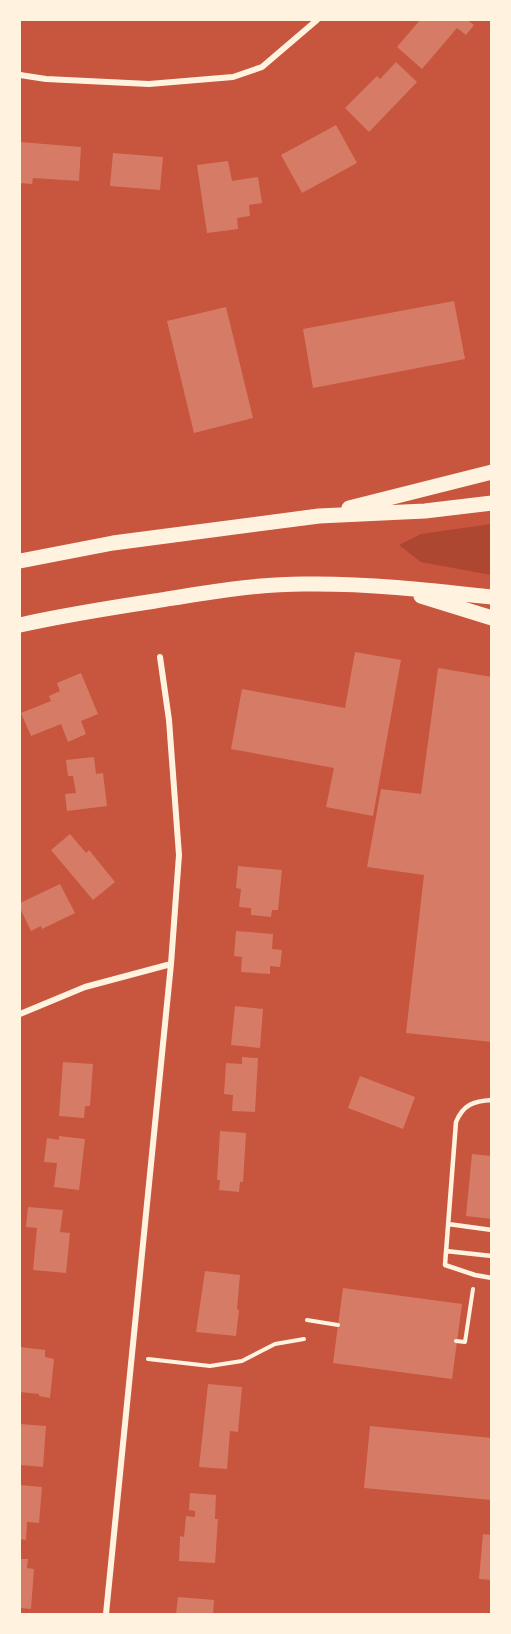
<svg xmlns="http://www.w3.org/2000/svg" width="511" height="1634" font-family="Karla,sans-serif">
<rect width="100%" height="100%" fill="#c8553d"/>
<path fill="#ae4732" d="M491,524V575L421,562L399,545L421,534Z"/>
<path fill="#d67c66" d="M420,20H467L474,25L466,35L457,28L422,69L397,47Z
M396,62L417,82L369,132L345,108L377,76L380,79Z
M336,125L357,163L302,193L281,155Z
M20,142L81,147L79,181L33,178L32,184L20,183Z
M113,153L163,157L160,190L110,186Z
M228,161L232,181L258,177L262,203L249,205L250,216L237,218L238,229L207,233L197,165Z
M454,301L465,359L313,388L303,329Z
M226,307L253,418L194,433L167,321Z
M355,652L401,660L373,816L326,807L334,768L231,749L242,689L345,708Z
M438,668L492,677V1042L406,1033L424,875L367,867L381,789L421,794Z
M81,673L98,714L81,721L86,734L68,742L61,724L31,736L21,713L51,701L49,696L60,691L57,683Z
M94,757L96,774L103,773L107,806L67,811L65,794L76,793L73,776H68L66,760Z
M70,834L86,853L89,850L115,882L93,900L51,850Z
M238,866L282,870L278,910H272L271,917L251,915V908L239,907L241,889L236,888Z
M60,884L75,913L42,929L41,926L31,931L20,908V903Z
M236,931L273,934L272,949L282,950L280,967L270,966V974L241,972L242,957L234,956Z
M235,1006L263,1009L260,1048L231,1045Z
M242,1057L258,1058L255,1112L232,1111L233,1095L224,1094L226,1063L242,1064Z
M63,1062L93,1064L90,1106H85L84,1118L59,1116Z
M360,1076L415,1097L403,1129L348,1108Z
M220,1131L246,1133L243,1182H240L239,1192L219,1190L220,1180H217Z
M59,1136L85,1139L79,1190L54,1187L57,1163L44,1162L47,1138L59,1140Z
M472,1154L492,1156V1219L466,1216Z
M28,1207L63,1210L60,1232L70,1233L66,1273L33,1270L37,1228L26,1227Z
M205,1271L240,1275L237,1309L239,1310L236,1336L196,1332Z
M343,1288L462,1304L452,1379L333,1363Z
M20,1347L45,1350V1357L54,1359L50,1398L39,1396V1394L20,1392Z
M208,1384L242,1387L238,1432L230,1431L227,1469L199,1467Z
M20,1424L46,1426L43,1467L20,1465Z
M370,1426L492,1438V1500L364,1488Z
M20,1485L42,1487L39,1523L27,1522L26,1540L20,1539Z
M190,1493L216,1495L215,1519H218L215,1563L179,1561L180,1536L184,1537L186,1516L195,1517V1511L189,1510Z
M483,1534L492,1535V1580L479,1579Z
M20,1559H28L27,1568L34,1569L31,1609L20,1608Z
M178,1597L214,1600L213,1614H176Z"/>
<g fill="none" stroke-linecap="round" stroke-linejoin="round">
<path stroke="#fff3e0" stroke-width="4" d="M307,1320L338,1325
M456,1341L465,1342L473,1289
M148,1359L210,1366L242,1361L275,1344L304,1339"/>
<path stroke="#fff3e0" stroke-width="4.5" d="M492,1100C473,1101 463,1105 456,1122L445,1265L475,1275L492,1278
M448,1224L492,1230
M446,1251L492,1256"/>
<path stroke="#fff3e0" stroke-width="6" d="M20,75L46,79L149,84L233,77L262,67L317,20
M20,1014L85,987L171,964
M106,1614L171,964L179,855L169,720L160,657"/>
<path stroke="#fff3e0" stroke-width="15" d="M349,508L492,472
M20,561L113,543L319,516L425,511L492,503
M421,596L492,618
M20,625C64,615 109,608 155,601C204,593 254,584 304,584C367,583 429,590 492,597"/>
</g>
<rect width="511" height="1634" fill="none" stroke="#fff3e0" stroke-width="42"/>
</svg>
